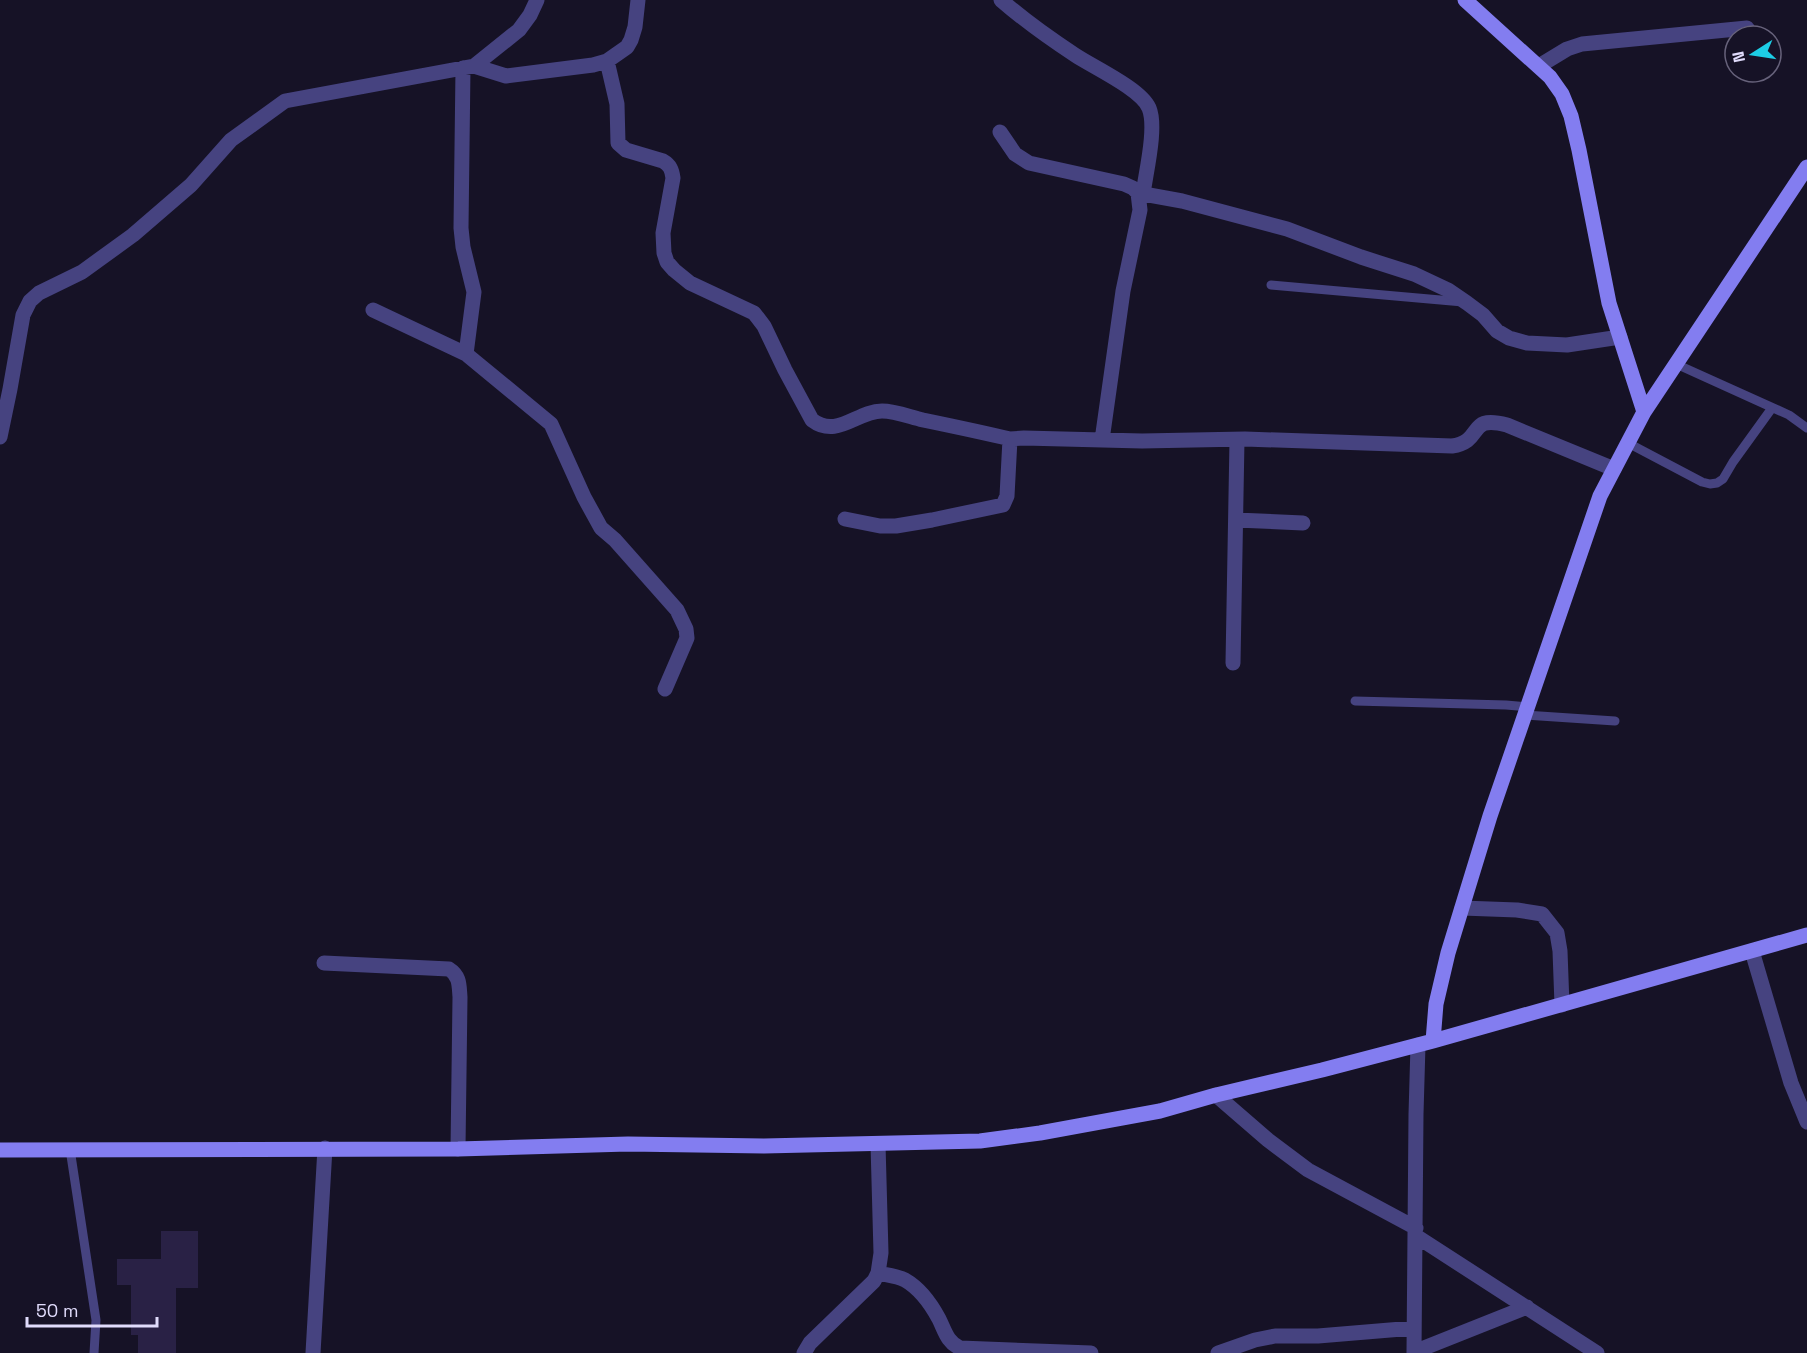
<svg xmlns="http://www.w3.org/2000/svg" width="1807" height="1353" font-family="'Space Grotesk',sans-serif">
<rect width="100%" height="100%" fill="#161226"/>
<path fill="#292145" d="M161,1231H198V1288H176V1353H138V1335H131V1285H117V1259H161Z"/>
<g fill="none" stroke-linecap="round" stroke-linejoin="round">
<path stroke="#464380" stroke-width="9" d="M1271,285L1463,302
M1676,364L1789,415L1807,428
M1628,443L1702,482L1710,484L1717,483L1723,479L1733,462L1772,408
M1355,701L1506,705L1528,707
M1525,715L1615,721
M70,1149L96,1320L94,1353"/>
<path stroke="#464380" stroke-width="15" d="M1001,0C1024,20 1049,38 1075,55C1093,67 1141,89 1149,108C1157,127 1146,172 1143,194
M607,61L617,104L618,143L626,150L663,161C670,165 672,170 673,178L663,233L664,253L667,262L674,270L690,283L754,313L764,326L785,370L812,420C837,439 857,411 882,411C895,411 910,417 923,420C952,426 981,432 1010,439
M474,66L506,76L593,65L607,61L627,47L631,40L635,27L638,0
M1539,66L1567,49L1582,44L1747,28
M463,68L461,228L463,247L474,292L466,354L551,424L584,497L601,528L615,540L677,610L686,629L687,638L665,689
M1000,132L1015,154L1029,163L1124,184L1133,188L1138,193L1140,210L1123,291L1102,440
M1138,193L1182,201L1287,229L1361,257L1414,274L1448,290L1467,303L1483,315L1497,331L1509,338L1527,343L1567,345L1620,337
M373,310L466,354
M0,437L10,389L23,315L30,301L39,293L82,272L133,235L191,185L231,140L285,101L474,66L519,30L530,15L537,0
M845,519L880,526H896L932,520L1003,505L1007,496L1010,439L1024,438L1142,441L1245,439L1452,446C1485,441 1466,414 1507,425L1614,469
M1236,520L1303,523
M1233,663L1237,440
M1462,908L1517,910L1542,914L1557,933L1560,951L1562,1005
M1752,951L1791,1083L1807,1122
M324,963L449,969C460,976 459,985 460,997L458,1149
M1216,1095L1268,1140L1308,1170L1416,1228
M1416,1236L1597,1353
M878,1273C886,1275 897,1276 905,1280C919,1288 931,1304 939,1319C945,1331 947,1342 960,1348L1091,1353
M1414,1352L1527,1307
M313,1353L325,1148
M804,1353L810,1343L874,1281L878,1273L881,1253L878,1144
M1218,1353L1255,1340L1275,1336H1318L1414,1328
M1414,1353L1416,1114L1418,1045"/>
<path stroke="#837df0" stroke-width="15" d="M1465,0L1550,77L1562,94L1571,116L1579,150L1609,303L1644,412
M1433,1041L1436,1004L1448,953L1490,816L1600,496L1644,412L1807,167
M0,1150L458,1149L628,1144L764,1146L980,1141L1040,1133L1160,1111L1216,1095L1322,1070L1433,1041L1807,935"/>
</g>
<g transform="translate(1753 54) rotate(258)"><circle r="28" fill="#161226" stroke="#67627b" stroke-width="1.5"/>
<path d="M0-4.5L10 22L0 15L-10 22Z" fill="#1dcde5"/>
<text y="-9" font-size="16" font-weight="bold" text-anchor="middle" fill="#e0dbfb">N</text>
</g>
<path d="M27 1317v9h130v-9" fill="none" stroke="#e0dbfb" stroke-width="3"/>
<text x="36" y="1317" font-size="18" fill="#e0dbfb" stroke="#161226" stroke-width="4.5" paint-order="stroke">50 m</text>
</svg>
